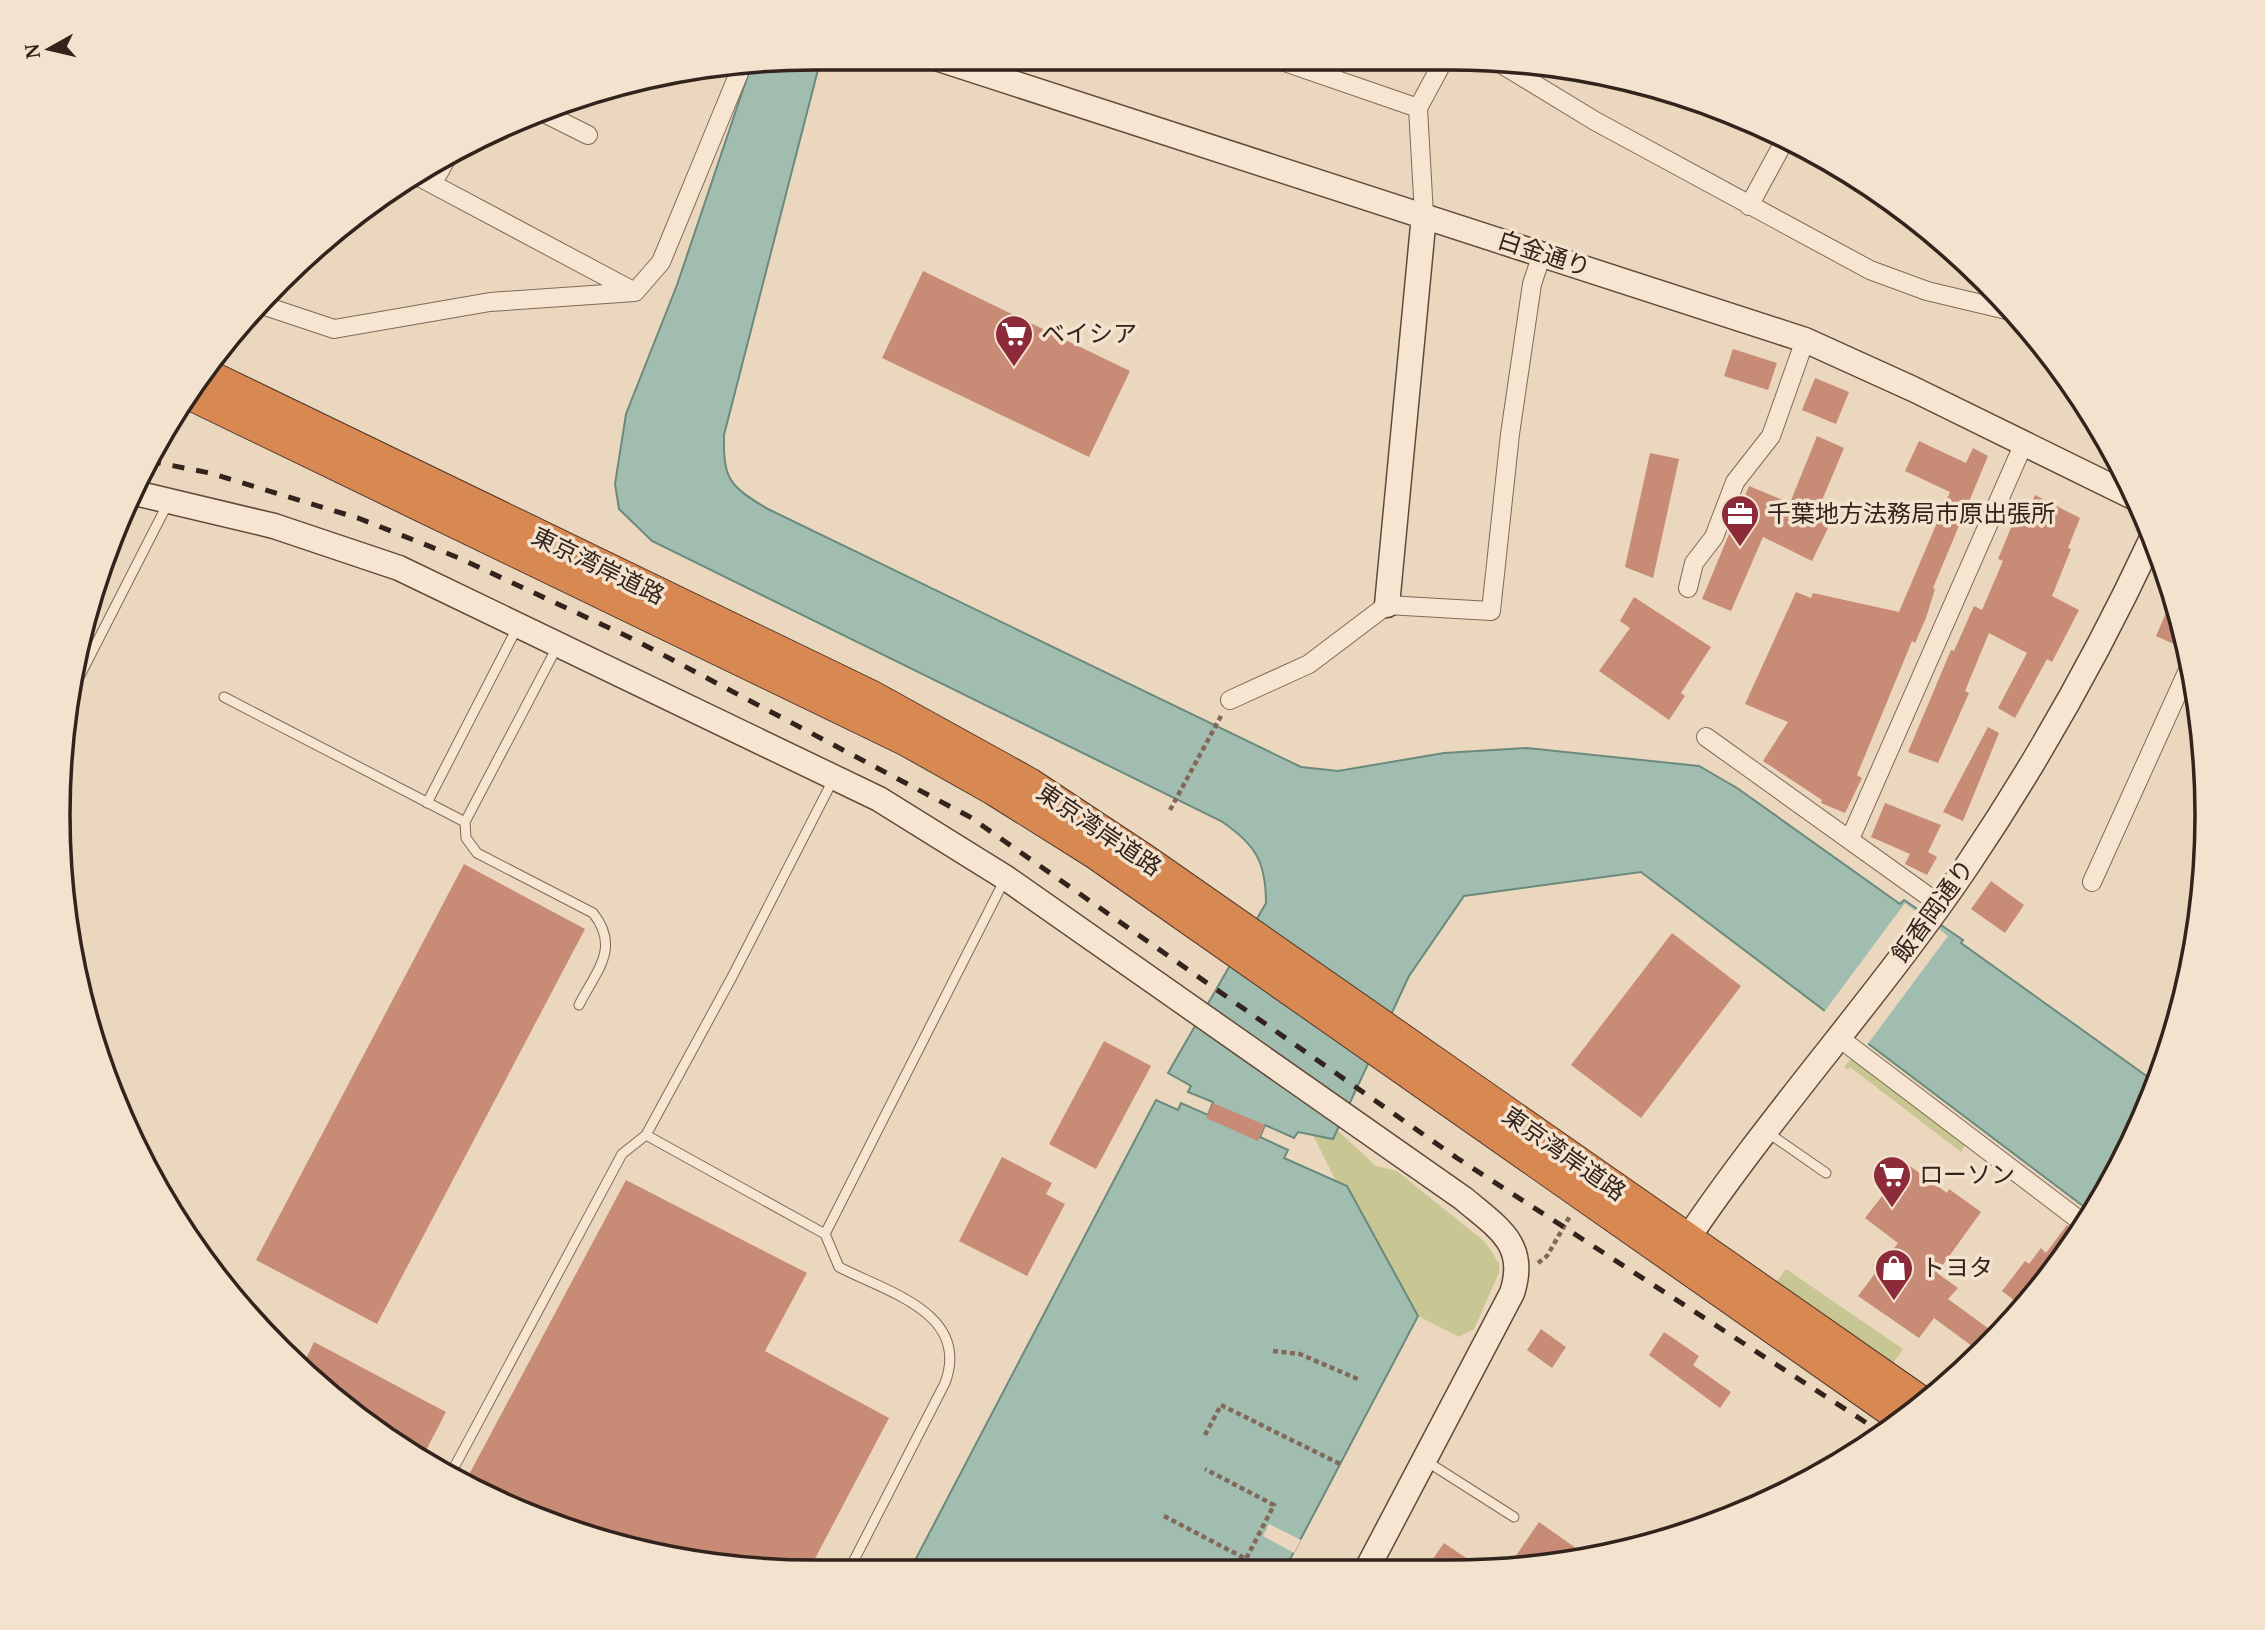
<svg xmlns="http://www.w3.org/2000/svg" width="2265" height="1630" font-family="'Noto Serif','Noto Sans JP',serif">
<rect width="100%" height="100%" fill="#ebd7be"/>
<path fill="#c8c693" d="M1852,1058L1965,1145L1961,1152L1850,1067L1848,1070L1844,1067Z
M1337,1130L1376,1166L1397,1171L1485,1242L1499,1263V1273L1474,1329L1459,1337L1418,1316L1347,1186L1336,1181L1313,1135L1333,1139Z
M1786,1269L1903,1349L1892,1365L1775,1284Z"/>
<path fill="#a1bdb0" stroke="#6a8a7d" stroke-width="2" d="M821,58L724,435C723,480 730,486 766,508L1301,767L1338,771L1444,753L1527,748L1699,766L1737,788L1900,904L1904,900L1963,940L1961,943L2155,1082L2129,1150L2091,1212L1641,872L1464,896L1409,976L1333,1139L1298,1132L1294,1138L1265,1125L1260,1137L1288,1150L1284,1158L1347,1186L1418,1316L1286,1567L910,1570L1156,1100L1178,1110L1181,1103L1208,1115L1213,1102L1188,1092L1191,1086L1168,1073L1266,903C1266,861 1255,844 1221,821L652,541L619,509L615,484L626,414L677,285L751,66Z"/>
<path fill="#ebd7be" d="M1905,903L1948,936L1867,1045L1824,1012Z
M1269,1524L1301,1540L1294,1553L1263,1536Z"/>
<path fill="#c78b76" d="M923,271L1130,371L1089,457L882,358Z
M1733,349L1777,363L1768,390L1724,376Z
M1815,378L1849,392L1836,424L1802,410Z
M1817,436L1844,448L1815,517L1830,524L1812,561L1763,537L1731,611L1702,599L1749,486L1790,503Z
M1919,441L1966,463L1973,448L1988,456L1933,588L1935,589L1926,618L1915,643L1912,641L1857,775L1862,778L1845,813L1821,803L1822,800L1763,761L1788,722L1745,704L1796,592L1811,598L1813,593L1899,612L1950,492L1905,471Z
M1650,453L1679,459L1653,578L1625,567Z
M2035,495L2080,518L2068,548L2071,549L2052,596L2079,610L2052,662L2047,659L2015,718L1998,708L2027,653L1989,633L1965,691L1969,693L1938,763L1908,752L1951,650L1954,651L1974,606L1982,610L2003,561L1998,559L2015,518L2024,522Z
M1634,597L1711,647L1681,693L1685,696L1669,720L1599,671L1630,628L1620,621Z
M2173,597L2185,649L2156,636Z
M1988,727L1999,733L1963,821L1943,812Z
M1885,803L1941,825L1928,852L1937,857L1927,875L1905,864L1910,854L1871,837Z
M464,864L585,929L377,1324L256,1260Z
M1991,881L2024,905L2005,933L1971,909Z
M1672,933L1741,986L1641,1118L1571,1065Z
M1104,1041L1151,1066L1096,1169L1049,1144Z
M1213,1103L1265,1125L1258,1141L1206,1118Z
M1002,1157L1052,1183L1046,1194L1065,1204L1027,1276L959,1241Z
M1907,1164L1947,1193L1949,1189L1981,1212L1937,1273L1958,1288L1948,1299L1996,1334L1980,1352L1934,1318L1919,1338L1858,1296L1898,1243L1865,1218Z
M626,1180L807,1273L765,1351L889,1418L809,1570L766,1571L619,1547L480,1494L464,1484Z
M2067,1225L2078,1233L2051,1276L2022,1306L2002,1291L2025,1261L2029,1264L2041,1248L2046,1253Z
M1541,1329L1566,1347L1552,1368L1527,1350Z
M1664,1332L1699,1356L1693,1365L1731,1392L1720,1408L1649,1355Z
M314,1342L446,1412L422,1458L354,1416L302,1367Z
M1539,1522L1580,1551L1573,1561L1549,1566H1509Z
M1444,1543L1478,1566H1428Z"/>
<g fill="none" stroke-linecap="round" stroke-linejoin="round">
<defs>
<path id="lane" d="M69,697L168,503
M224,697L465,822L466,838L477,853L593,913C621,948 596,971 579,1005
M427,803L518,626
M465,822L557,647
M1767,1132L1826,1173
M646,1135L825,1234L839,1267C887,1292 971,1313 945,1383L849,1570
M825,1234L1005,879
M1426,1461L1514,1517
M450,1475L622,1154L646,1135L732,977L834,778"/>
<path id="street" d="M1273,58L1418,108
M1498,62L1595,121L1870,270L1927,291L2015,312
M542,112L588,135
M417,176L423,179L438,174L449,154
M423,179L633,291
M1749,206L1786,138
M1424,215L1418,108L1445,58
M259,304L334,329L490,302L635,292L661,262L741,68
M1688,588L1694,563L1714,537L1735,482L1771,436L1805,340
M1230,700L1309,664L1387,605L1491,611L1510,434L1532,284L1542,254
M1706,737L1939,904
M1850,839L2024,443
M2092,882L2189,668
M1838,1037L2083,1223"/>
<path id="secondary" d="M936,58L1805,340L1913,389L2133,497
M131,492L274,526L399,568L879,799L1006,878L1464,1199C1498,1228 1528,1244 1512,1293L1368,1567
M1387,605L1424,215
M1678,1253C1766,1119 1877,999 1967,866C2037,762 2099,652 2152,538"/>
<path id="highway" d="M206,375L872,697L1029,784L1144,860L1922,1403
M193,395L907,740L994,789L1096,853L1901,1417"/>
</defs>
<use href="#lane" stroke="#826858" stroke-width="11"/>
<use href="#street" stroke="#826858" stroke-width="20"/>
<use href="#secondary" stroke="#64493b" stroke-width="27"/>
<use href="#highway" stroke="#50372c" stroke-width="34"/>
<path stroke="#826858" stroke-width="4.5" stroke-dasharray="5 3.5" stroke-linecap="butt" d="M1170,810L1221,716
M1538,1263L1547,1256L1570,1216
M1273,1351L1300,1354L1360,1380
M1205,1435L1221,1405L1340,1464
M1164,1516L1246,1559L1274,1505L1205,1469"/>
<use href="#lane" stroke="#f6e5d1" stroke-width="9"/>
<use href="#street" stroke="#f6e5d1" stroke-width="18"/>
<use href="#secondary" stroke="#f6e5d1" stroke-width="24"/>
<use href="#highway" stroke="#d88851" stroke-width="32"/>
<path stroke="#32231c" stroke-width="5" stroke-dasharray="12 12" stroke-linecap="butt" d="M149,461L210,473L358,518L459,558L633,639L970,817L1457,1158L1879,1431"/>
</g>
<defs>
<symbol id="supermarket-pin" viewBox="-11 -11 22 30"><path d="M0 17L-7.5 6A9.5 9.5 0 1 1 7.5 6Z" fill="#8e2b3b" stroke="#f3e2cd"/><path d="M-6-5.5h2.5l.6 2H6L4.5 2H-2.5L-4.4-4H-6ZM-1.5 3.2a1.3 1.3 0 1 0 .1 0ZM3 3.2a1.3 1.3 0 1 0 .1 0Z" fill="#fff"/></symbol>
<symbol id="office-pin" viewBox="-11 -11 22 30"><path d="M0 17L-7.5 6A9.5 9.5 0 1 1 7.5 6Z" fill="#8e2b3b" stroke="#f3e2cd"/><path d="M-6-3h4V-5.5h4V-3h4V5H-6ZM-1-4.5V-3h2v-1.5ZM-6 0V1H6V0Z" fill="#fff"/></symbol>
<symbol id="shop-pin" viewBox="-11 -11 22 30"><path d="M0 17L-7.5 6A9.5 9.5 0 1 1 7.5 6Z" fill="#8e2b3b" stroke="#f3e2cd"/><path d="M-5-2.5h2.3a2.7 3.5 0 0 1 5.4 0H5L5.5 6h-11ZM-1.5-2.5h3a1.5 2.3 0 0 0-3 0Z" fill="#fff"/></symbol>
</defs>
<g fill-rule="evenodd">
<use href="#supermarket-pin" x="992" y="312" width="44" height="60"/>
<use href="#office-pin" x="1718" y="492" width="44" height="60"/>
<use href="#supermarket-pin" x="1870" y="1153" width="44" height="60"/>
<use href="#shop-pin" x="1872" y="1246" width="44" height="60"/>
</g>
<g text-anchor="middle" stroke-width="7" stroke-linejoin="round" paint-order="stroke">
<g font-size="24" fill="#32231c" stroke="#f3e2cd">
<text transform="translate(1544 254) rotate(18)" y="8">白金通り</text>
<text transform="translate(598 566) rotate(26)" y="8">東京湾岸道路</text>
<text transform="translate(1099 830) rotate(34)" y="8">東京湾岸道路</text>
<text transform="translate(1933 911) rotate(-54)" y="8">飯香岡通り</text>
<text transform="translate(1564 1154) rotate(35)" y="8">東京湾岸道路</text>
</g>
<g font-size="24" fill="#32231c" stroke="#f3e2cd" text-anchor="start">
<text x="1041" y="342">ベイシア</text>
<text x="1767" y="522">千葉地方法務局市原出張所</text>
<text x="1919" y="1183">ローソン</text>
<text x="1921" y="1276">トヨタ</text>
</g>
</g>
<path d="M0 0H2265V1630H0ZM815 70H1450A745 745 0 0 1 2195 815V815A745 745 0 0 1 1450 1560H815A745 745 0 0 1 70 815V815A745 745 0 0 1 815 70Z" fill="#f3e2cd" fill-rule="evenodd"/>
<path fill="none" stroke="#32231c" stroke-width="3.5" d="M815 70H1450A745 745 0 0 1 2195 815V815A745 745 0 0 1 1450 1560H815A745 745 0 0 1 70 815V815A745 745 0 0 1 815 70Z"/>
<g transform="translate(49 49) rotate(262)" stroke="#f3e2cd" stroke-width="5" paint-order="stroke">
<path d="M0-5L12 26L0 18L-12 26Z" fill="#32231c"/>
<text y="-10" font-size="19" font-weight="bold" text-anchor="middle" fill="#32231c">N</text>
</g>
</svg>
